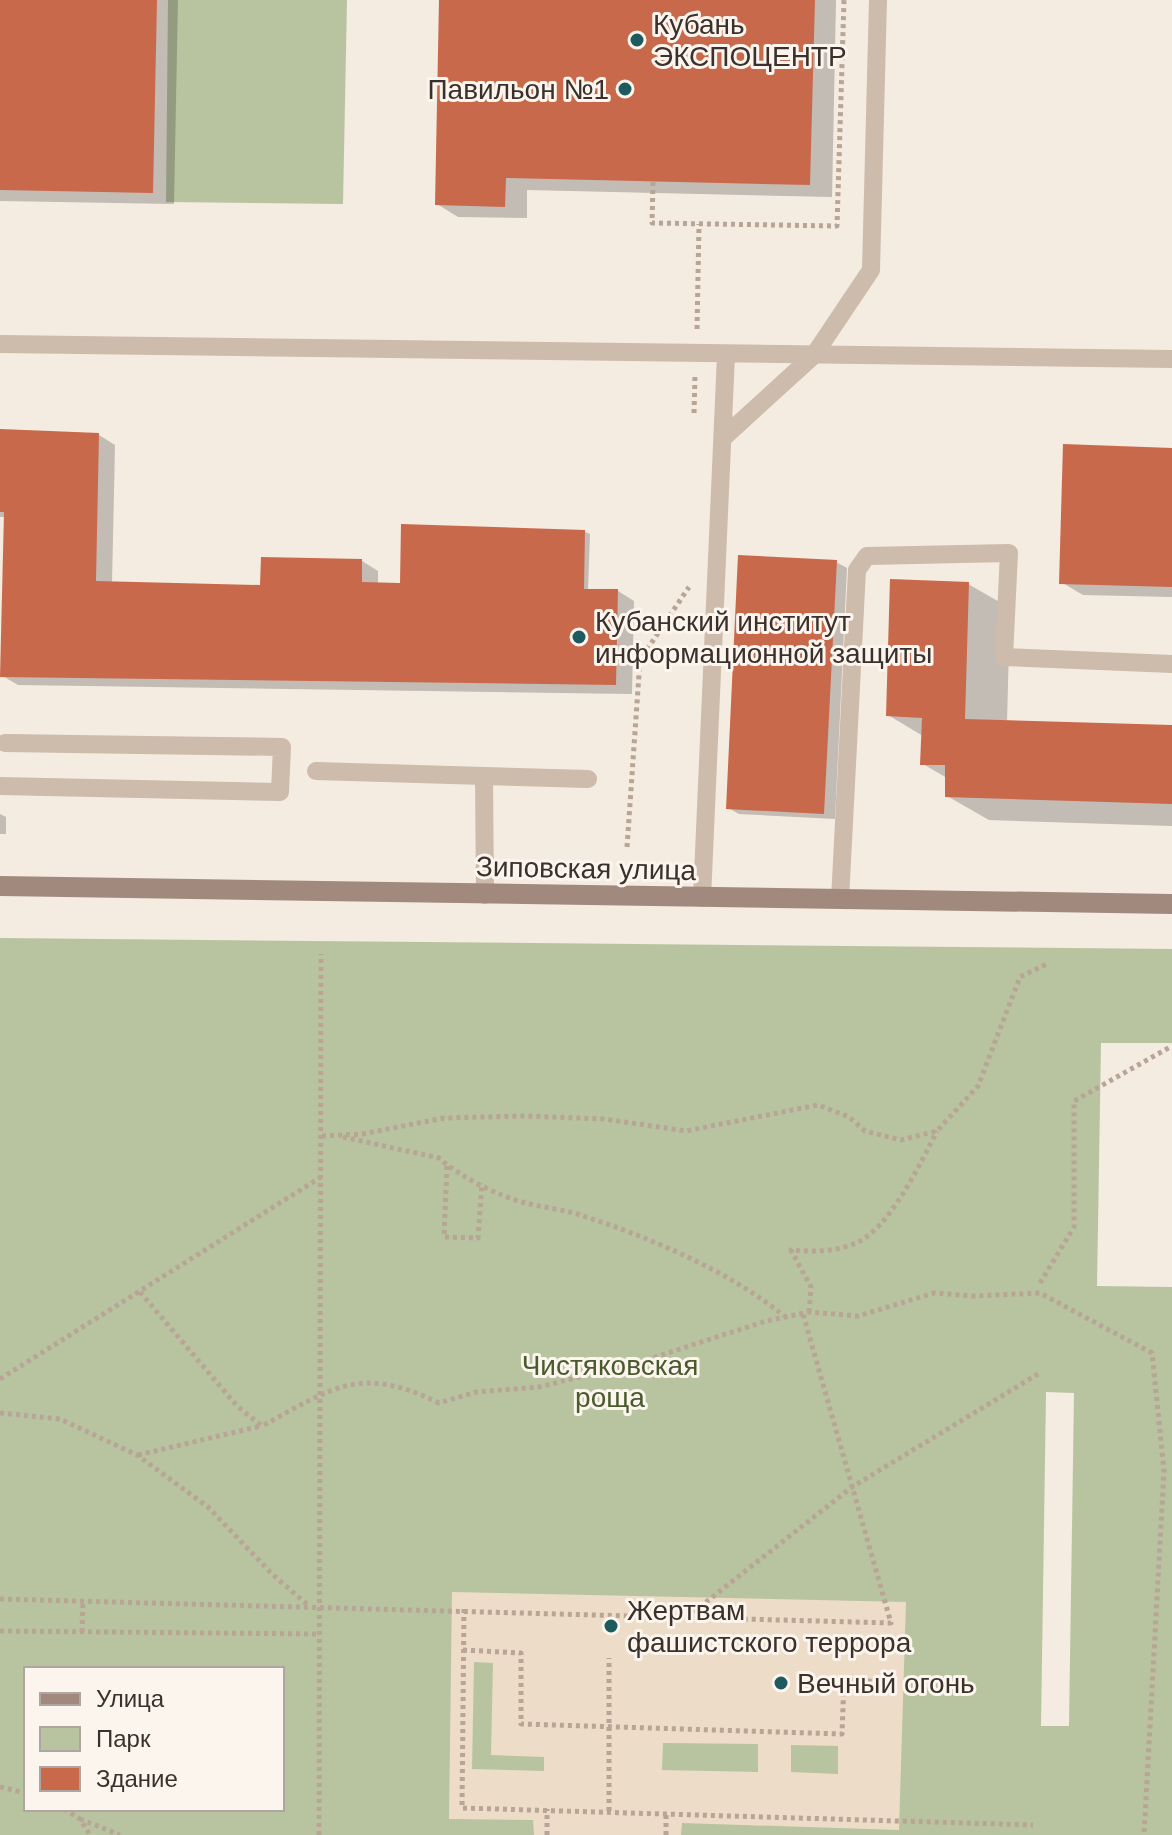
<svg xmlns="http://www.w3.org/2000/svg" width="1172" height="1835" font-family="Arial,sans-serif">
<rect width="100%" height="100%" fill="#f4ebe1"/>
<path fill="#b8c4a0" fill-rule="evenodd" d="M168,0H347L343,204L166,202Z
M0,938L1172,949V1043H1101L1097,1286L1172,1287V1835H0ZM1046,1392L1074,1393L1069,1726H1041ZM26,1669H282V1809H26Z"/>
<path fill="#ecdcc8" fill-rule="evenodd" d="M452,1592L906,1602L899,1830L682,1823L681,1835H534L533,1820L449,1819ZM474,1662L493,1663L491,1755L544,1757V1771L472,1769ZM663,1743L758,1744V1772L662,1770ZM791,1745L838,1746V1774L791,1772Z"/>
<path fill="#0003" d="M0,0H178L174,204L0,201Z
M441,0H836L832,197L527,190V218L458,217L437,204Z
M0,431L99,435L115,445L112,584L262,587L362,561L378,571V584L401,585L585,532L590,534L588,590L618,591L634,601L632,694L18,685L1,675L5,517H0Z
M1172,450V597L1083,595L1061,582Z
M836,562L847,568L835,819L739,814L728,808Z
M968,584L1010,608L1007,722L1172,727V826L989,820L947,796V778L923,764V736L888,715Z
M0,814L6,817V834H0Z"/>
<path fill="#c8694b" d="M0,0H157L153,193L0,190Z
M439,0H815L810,185L506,178L505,207L435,205Z
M0,429L99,433L96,581L260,585L261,557L362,559V582L400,583L401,524L585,530L584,589H618L616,685L0,677L4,512H0Z
M1063,444L1172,448V587L1059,584Z
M738,555L837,560L824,814L726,809Z
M890,579L969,582L965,719L1172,725V804L945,797V765H920L922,718L886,716Z"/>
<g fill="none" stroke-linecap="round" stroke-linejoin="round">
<path stroke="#b9a596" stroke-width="5" stroke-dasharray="4 4" stroke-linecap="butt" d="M653,182L652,223L837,226L844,0
M697,329L699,224
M694,413L695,375
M627,847L640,660L689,587
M322,1136L362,1134L444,1118L524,1116L604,1119L686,1131L818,1105L849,1117L865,1131L901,1140L937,1131L978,1086L1020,977L1049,963
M343,1137L439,1158C460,1177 498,1196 526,1203C544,1208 563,1209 580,1215C647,1236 731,1272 784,1316
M447,1166L444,1237L478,1238L482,1183
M1040,1283L1074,1227V1101L1172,1046
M140,1292L237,1406L262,1426C333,1388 359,1364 439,1403L476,1392L539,1387L637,1363L766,1321L809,1312L858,1316L934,1293L973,1296L1040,1293L1152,1353L1164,1471L1144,1835
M809,1312L811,1287L791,1250C814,1252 837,1252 858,1242C891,1226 921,1162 937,1131
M0,1379L321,1177
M0,1413L60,1419L137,1455L208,1507L273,1575L309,1606
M138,1455L261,1426
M0,1599L891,1623L803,1314
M464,1609L462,1808L1033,1825
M687,1617L852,1487L1038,1374
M0,1631L320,1634
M82,1632L83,1601
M463,1650L521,1653V1724L842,1734L844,1680L889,1682
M0,1787L26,1793
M64,1809L80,1819L90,1835
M609,1811V1658
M80,1819L120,1835
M319,1835L321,954
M547,1835V1809
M666,1835V1813"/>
<path stroke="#cdbbac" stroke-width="18" d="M0,344L1172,359
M723,438L814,355L871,270L878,0
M316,771L588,779
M484,776L485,895
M0,786L280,792L282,747L5,743
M702,898L726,355
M840,900L857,570L867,556L1009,553L1004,657L1172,664"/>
<path stroke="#a18a7d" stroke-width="20" d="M0,886L1172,904"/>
</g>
<g fill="#1f5a5e" stroke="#fbf5ee" stroke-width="3">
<circle cx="637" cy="40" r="8"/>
<circle cx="625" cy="89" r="8"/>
<circle cx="579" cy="637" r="8"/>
<circle cx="611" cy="1626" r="8"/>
<circle cx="781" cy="1683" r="8"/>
</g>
<g text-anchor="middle" stroke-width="6" stroke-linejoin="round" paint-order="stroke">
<g font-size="28" fill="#3b302b" stroke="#fbf5ee" text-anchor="start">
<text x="653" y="34">Кубань<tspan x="653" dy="32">ЭКСПОЦЕНТР</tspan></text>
<text x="609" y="99" text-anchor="end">Павильон №1</text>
<text x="595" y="631">Кубанский институт<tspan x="595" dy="32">информационной защиты</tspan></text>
<text x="627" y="1620">Жертвам<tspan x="627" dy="32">фашистского террора</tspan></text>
<text x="797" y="1693">Вечный огонь</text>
</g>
<g font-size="28" fill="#3b302b" stroke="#fbf5ee">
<text transform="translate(586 868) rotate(1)" y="10">Зиповская улица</text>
</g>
<g font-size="28" fill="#4a5a2e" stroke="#fbf5ee">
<text x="610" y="1375">Чистяковская<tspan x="610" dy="32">роща</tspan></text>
</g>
</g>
<rect x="24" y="1667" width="260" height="144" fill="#fbf5ee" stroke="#aea6a0" stroke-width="2"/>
<rect x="40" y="1693" width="40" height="12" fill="#a18a7d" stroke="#aea6a0" stroke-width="2"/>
<text x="96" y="1707" font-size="24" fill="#3b302b">Улица</text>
<rect x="40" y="1727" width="40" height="24" fill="#b8c4a0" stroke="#aea6a0" stroke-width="2"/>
<text x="96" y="1747" font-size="24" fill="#3b302b">Парк</text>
<rect x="40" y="1767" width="40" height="24" fill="#c8694b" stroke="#aea6a0" stroke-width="2"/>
<text x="96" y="1787" font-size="24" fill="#3b302b">Здание</text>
</svg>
